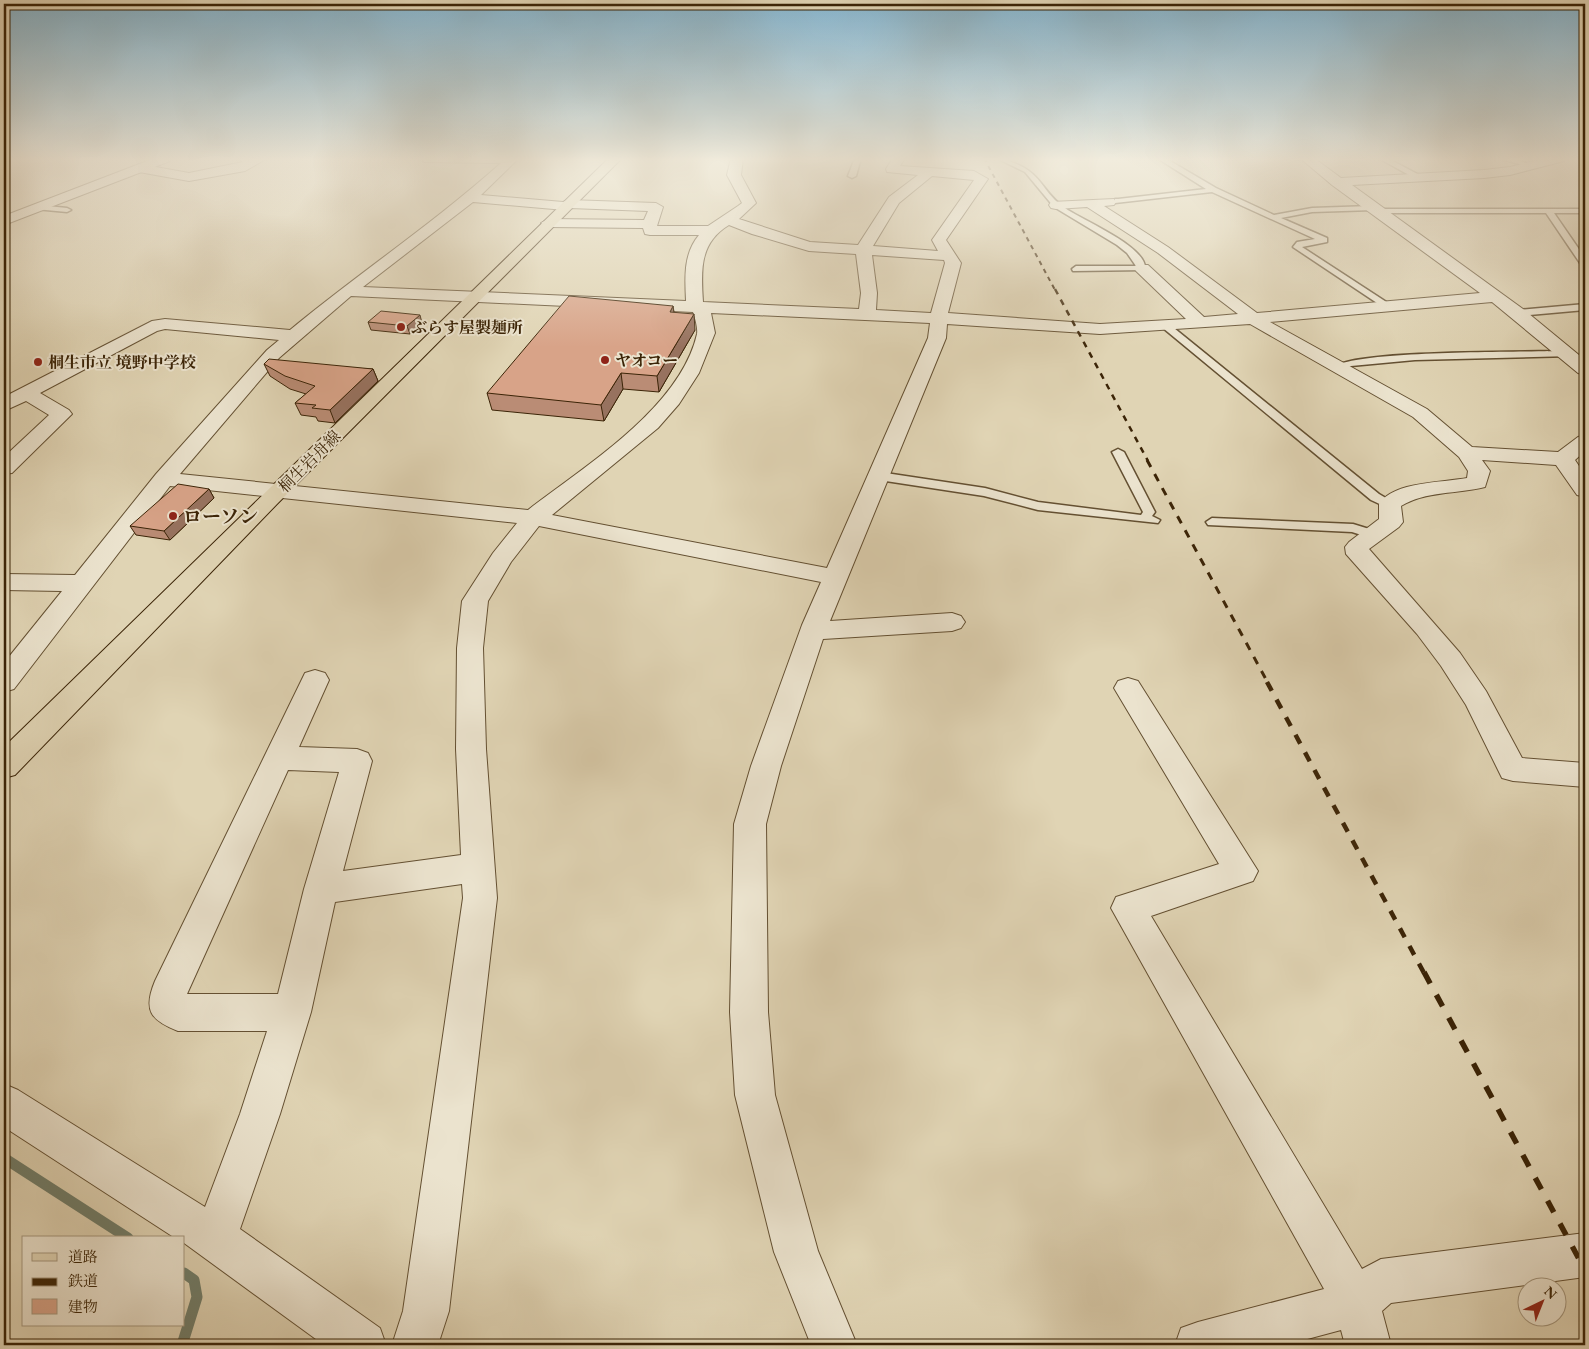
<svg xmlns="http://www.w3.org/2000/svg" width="1589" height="1349" font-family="'EB Garamond','Noto Serif JP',serif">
<rect width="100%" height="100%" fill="#e0d4b4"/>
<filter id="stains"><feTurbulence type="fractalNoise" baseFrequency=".004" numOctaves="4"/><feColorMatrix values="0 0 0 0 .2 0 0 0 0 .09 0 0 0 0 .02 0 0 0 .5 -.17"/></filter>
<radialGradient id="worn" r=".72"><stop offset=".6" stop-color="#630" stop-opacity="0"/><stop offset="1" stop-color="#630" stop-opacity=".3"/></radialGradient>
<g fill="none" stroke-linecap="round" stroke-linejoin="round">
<path stroke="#707d6a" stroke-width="11" d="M4,1158L128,1238
M182,1345L197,1297L194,1280L184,1273"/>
<defs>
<path id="service" d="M855,158H861L856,176L852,178L848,176Z
M996,158C1003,158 1007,160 1014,163C1043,174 1043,194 1065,208C1081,220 1149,247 1145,270L1073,271L1072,269L1076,266H1136L1127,253L1117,245L1054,207L1025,172Z
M1157,158H1165L1216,188L1274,215L1312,208L1371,206L1374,209H1580V213H1554L1585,258V266H1582L1546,213H1376L1373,210L1312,212L1281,218L1327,238V242L1302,247L1394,307L1386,309L1293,247L1297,242L1315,239L1212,192L1115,203V199H1118L1206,189Z
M1381,158H1387L1425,178L1418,180L1382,160Z
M1498,158H1509L1533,165L1530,167Z
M38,205L67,208L71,210L67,212L35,209V205Z
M1585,304V310L1517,316L1512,313L1517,310Z
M1163,324H1169L1379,494L1396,504L1394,507H1386L1371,500L1163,328Z
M1568,351L1573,354L1572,356L1415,360L1351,366L1340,370L1335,367C1352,350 1534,352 1568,351Z
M1118,449L1124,452L1155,512L1152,516L1160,520L1158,523L1038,510L984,496L879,480L873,476L879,472L985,488L1038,502L1141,515L1143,512L1112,452Z
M1212,518L1353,524L1379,532L1380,535L1374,539L1352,532L1208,525L1206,522Z"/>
<path id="minor" d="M237,158H263L264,160L245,171L189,181L139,172L133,168L139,164L189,173L243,162Z
M418,158H519L481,195L563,202L568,200L656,203L663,207L657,226H708L738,206L742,203L727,175L731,158H743L741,175L756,203L739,219L810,242L858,245L889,197L918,175L887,172L886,169L893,158H905L900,166L974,171L988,179L946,240L961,263L948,313L1100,324L1186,319L1136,271L1134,268L1136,265H1148L1204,317L1238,314L1158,253L1087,207L1056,209L1051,208L1049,205L1051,202L1114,199L1116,202L1114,205L1104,206L1168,247L1257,313L1480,293L1332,185L1300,158H1314L1341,178L1484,170L1510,167L1546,158H1566L1564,161L1510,175L1484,178L1352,185L1523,309L1585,360V375L1578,373L1492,302L1270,322L1427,409L1472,447L1558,452L1578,437L1585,435V451L1575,460L1585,475V497L1577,495L1556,465L1482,460L1490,471L1485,487C1458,494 1425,491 1401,506L1403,522L1399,527L1369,549L1460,653L1486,691L1522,758L1585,763V787L1513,781L1502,778L1466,705L1441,666L1417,634L1346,554L1345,547L1349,542L1379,519V504C1394,481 1442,483 1467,478L1468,471L1459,457L1413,417L1250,324L1100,334L947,324L946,338L830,621L952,613L961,616L965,622L961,628L952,631L823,639L781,766L766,824L768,1012L775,1095L818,1251L857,1345H811L774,1252L735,1095L730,1012L734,824L751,766L802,625L821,582L539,526L511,562L488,601L483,648L486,749L497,898L449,1311L438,1345H392L403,1311L463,898L462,884L335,902L311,1012L280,1114L240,1229L380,1328L386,1345H324L184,1243V1238H175L4,1127V1084L18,1090L205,1207L240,1114L267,1031H178C150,1020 143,1010 155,981L305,673L315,670L325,673L329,680L299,747L357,749L368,753L372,761L343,871L461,855L456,749L457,648L462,601L493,553L517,523L170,486L14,689L4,692V663L62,591L4,590V574L75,575L156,474L267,350L279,340L165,329L157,331L40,393L69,410L72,414L12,473L4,474V457L49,415L26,401L4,411V397L152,321L165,319L290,330C359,273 434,223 501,163L424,162ZM932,176L974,180L932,240L938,251L873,246L899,203ZM473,202L565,210L570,208L648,211L644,220L548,219L541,223L548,227L643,228L645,234L650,235H699C683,254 685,278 686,301L363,287ZM729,225L752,234L809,251L856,254L861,293L859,309L703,302C701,271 699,243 729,225ZM872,255L944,260L945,263L931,313L876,310L877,293ZM351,296L693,312C695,318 698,328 697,334C680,408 585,466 528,510L180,474L279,358ZM711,313L930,323L928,338L827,568L552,515L658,428L679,404L699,373L715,333ZM288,770L339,772L304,889L278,994H187Z
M1128,678L1138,681L1258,871L1253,881L1151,916L1362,1269L1381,1259L1585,1233V1277L1391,1303L1382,1311L1391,1345H1345L1341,1330L1285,1345H1175L1181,1328L1198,1322L1324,1289L1111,908L1116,897L1219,864L1114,688L1118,681Z"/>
<path id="tertiary" d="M155,158H172L170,161L4,225V216Z"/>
<path id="primary" d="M609,158H622L277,504L15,775L4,778V747Z"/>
</defs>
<use href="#service" stroke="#645032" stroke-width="3"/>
<use href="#minor" stroke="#645032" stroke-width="2"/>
<use href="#tertiary" stroke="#645032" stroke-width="2"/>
<use href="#primary" stroke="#3b2407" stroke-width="2"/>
<use href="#service" fill="#ebe3ce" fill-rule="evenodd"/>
<use href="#minor" fill="#ebe3ce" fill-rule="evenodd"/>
<use href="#tertiary" fill="#ebe3ce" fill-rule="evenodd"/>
<use href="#primary" fill="#e0d4b4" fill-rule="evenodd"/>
<path stroke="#3b2407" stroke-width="2" stroke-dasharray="4.5 4.5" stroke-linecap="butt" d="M984,158L1055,290"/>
<path stroke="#3b2407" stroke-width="2.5" stroke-dasharray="6 6" stroke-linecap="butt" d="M1055,289L1148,461"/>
<path stroke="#3b2407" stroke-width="3" stroke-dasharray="8 8" stroke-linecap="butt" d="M1147,460L1268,683"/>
<path stroke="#3b2407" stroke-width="4.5" stroke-dasharray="10 10" stroke-linecap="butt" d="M1267,682L1424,973"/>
<path stroke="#3b2407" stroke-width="5.5" stroke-dasharray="13 13" stroke-linecap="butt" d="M1424,972L1585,1270"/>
</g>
<path fill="#ba8c75" stroke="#3b2407" d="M673,306L674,312L695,330L659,392L623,389L604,421L492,410L487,393Z
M368,322L422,323L410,334L371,330Z
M264,364L373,369L378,381L335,423L318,421L316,417L301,415L295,403L306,394L290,389L270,376Z
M209,489L214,498L170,540L136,535L130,526Z"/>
<path fill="#97725f" stroke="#3b2407" d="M673,306L675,322L670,312Z
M694,314L695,330L659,392L657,376Z
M420,315L422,323L410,334L407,326Z
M373,369L378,381L335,423L330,410Z
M621,373L623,389L604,421L601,405Z
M209,489L214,498L170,540L164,531Z"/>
<path fill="#d8a388" stroke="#3b2407" d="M569,296L673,306L670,312L694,314L657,376L621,373L601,405L487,393Z
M381,311L420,315L407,326L368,322Z
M269,359L373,369L330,410L312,408L316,405L295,403L315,386L285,376L264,364Z
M178,484L209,489L164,531L130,526Z"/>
<linearGradient id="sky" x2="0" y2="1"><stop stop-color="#86b6d0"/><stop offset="0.46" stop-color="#f1ecdd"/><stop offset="1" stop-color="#f1ecdd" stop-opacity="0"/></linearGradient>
<rect width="1589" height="347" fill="url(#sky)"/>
<g fill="#8f2418" stroke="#ebe3ce" stroke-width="2">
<circle cx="401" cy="327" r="5"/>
<circle cx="605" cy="360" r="5"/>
<circle cx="38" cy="362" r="5"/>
<circle cx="173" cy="516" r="5"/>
</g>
<g text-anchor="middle" stroke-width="4" stroke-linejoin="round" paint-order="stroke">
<g font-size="16" font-weight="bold" fill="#3b2407" stroke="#ebe3ce" text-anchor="start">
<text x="411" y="333">ぶらす屋製麺所</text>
<text x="615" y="366">ヤオコー</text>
<text x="48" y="368">桐生市立 境野中学校</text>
</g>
<g font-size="16" fill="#3b2407" stroke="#ebe3ce">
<text transform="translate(309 461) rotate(-45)" y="6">桐生岩舟線</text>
</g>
<g font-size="19" font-weight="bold" fill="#3b2407" stroke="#ebe3ce" text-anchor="start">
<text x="183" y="523">ローソン</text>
</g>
</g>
<rect width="1589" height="1349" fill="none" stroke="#e0d4b4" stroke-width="20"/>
<rect x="5" y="5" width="1579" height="1339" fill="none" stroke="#3b2407" stroke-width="2.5"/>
<rect x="10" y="10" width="1569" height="1329" fill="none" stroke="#3b2407"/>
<rect x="22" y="1236" width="162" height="90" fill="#ebe3ce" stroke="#a5977e"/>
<rect x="32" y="1253" width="25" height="8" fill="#e0d4b4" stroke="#a5977e"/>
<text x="68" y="1262" font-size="15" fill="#3b2407">道路</text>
<rect x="32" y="1278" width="25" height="8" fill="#3b2407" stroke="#a5977e"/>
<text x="68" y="1286" font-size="15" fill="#3b2407">鉄道</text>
<rect x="32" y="1299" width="25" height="15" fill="#d8a388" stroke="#a5977e"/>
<text x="68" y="1312" font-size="15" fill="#3b2407">建物</text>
<g transform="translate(1542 1302) rotate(43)"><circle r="24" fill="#ebe3ce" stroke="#a5977e"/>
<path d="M0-4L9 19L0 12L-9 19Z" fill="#8f2418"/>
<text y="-8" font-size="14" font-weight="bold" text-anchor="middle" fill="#3b2407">N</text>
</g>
<rect width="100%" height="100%" filter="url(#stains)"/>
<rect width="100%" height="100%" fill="url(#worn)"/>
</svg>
